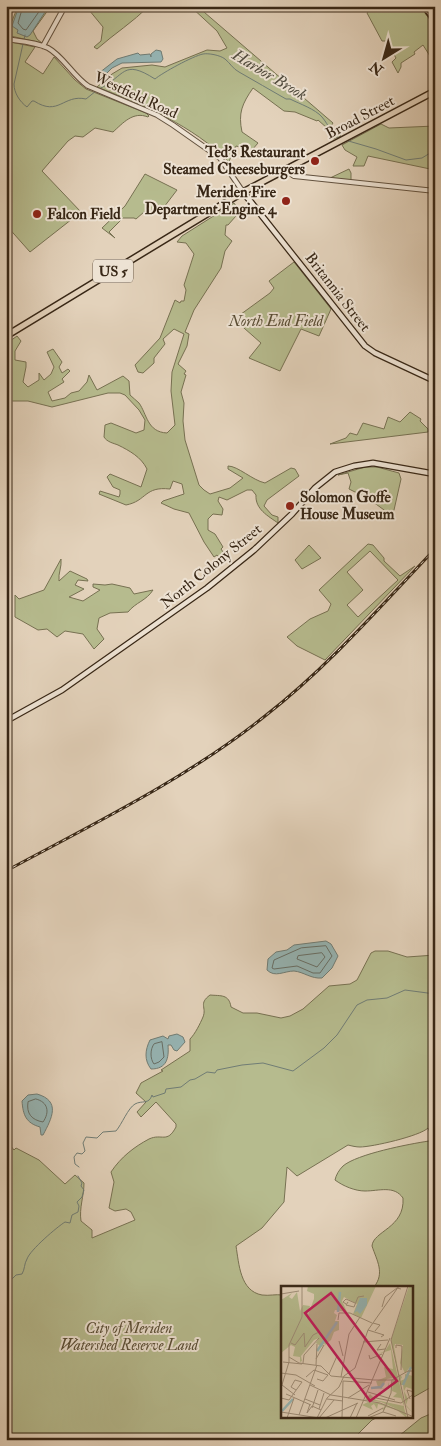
<svg xmlns="http://www.w3.org/2000/svg" width="441" height="1446" font-family="'IM FELL Double Pica',serif">
<rect width="100%" height="100%" fill="#e3d2bb"/>
<filter id="stains"><feTurbulence type="fractalNoise" baseFrequency=".004" numOctaves="4"/><feColorMatrix values="0 0 0 0 .2 0 0 0 0 .09 0 0 0 0 .02 0 0 0 .5 -.17"/></filter>
<radialGradient id="worn" r=".72"><stop offset=".6" stop-color="#630" stop-opacity="0"/><stop offset="1" stop-color="#630" stop-opacity=".3"/></radialGradient>
<path fill="#b6bb8e" stroke="#777152" fill-rule="evenodd" d="M18,6H51L33,31L37,39L42,43L6,35V22L12,21Z
M95,6H149C133,22 114,34 97,49L94,47L101,41L103,27L89,10Z
M190,6H197L333,123L331,126L341,136L333,139L327,128L318,120L317,121L295,112L284,111L253,88C242,104 238,113 242,132L258,143L252,150L236,146L231,156L229,162C192,125 145,106 97,87L112,74L122,68L152,65L165,67L207,50L220,51L227,48L217,31Z
M372,6H420L435,27V64L423,45L414,52L415,54L401,63V67L398,73L392,62L396,58L386,41H382L367,13Z
M6,41L35,47L25,62L43,74L54,57L75,80L86,89L146,113L149,116L148,117C133,111 123,123 113,132L95,128L83,137L75,136L68,141L42,171L81,212L30,252L6,225Z
M381,124L389,128L435,126V170L368,156L364,166H353L357,157L345,150L342,145Z
M349,169L351,173V180L330,178Z
M145,174L177,190L164,207L144,212L136,219L134,218H123L109,232L115,238L102,228L125,206Z
M234,203L236,206L232,211L236,216L228,225H226L225,235L232,241L225,251L221,268L194,310L185,332L189,334L187,346L178,364L186,371L184,374L186,375L181,392L184,403L183,421L185,440L199,485L204,490L210,494L230,488L243,478L228,469V466C238,466 252,480 265,483L291,468L295,469L299,476L267,500L264,506L272,515L278,517V523C268,516 255,509 256,495L252,490H247L227,500L219,497L218,501L223,509L222,515L213,514L208,519V530L215,534L223,547L221,549L228,559L223,563L217,555L214,557L204,542L189,513L174,509L161,503L163,501L184,494L182,484L173,481L170,489C144,486 147,501 126,505L99,494L100,491L119,497L120,494V490L113,487L107,477L110,474L141,487L147,469C141,457 130,451 118,445C113,443 107,442 104,437L105,425L111,423L136,433L144,430L145,420L139,410L125,395L120,393H108L52,407L28,401H6V360L8,358L6,344L17,336L21,341L15,351V360L26,362V367L23,382L28,387L39,380V373L44,380L51,374L54,367L47,352L53,349L62,362L59,367L62,373L68,369L70,371L62,379L64,382L48,392L52,401L65,398L71,393L79,391L87,382L89,375L97,390L123,376L129,381L130,395C133,398 136,400 139,403C147,414 147,432 167,433L175,425L171,391L172,372L184,334L174,329L163,339L165,344L154,358V363L143,373L138,372L135,365L160,338L175,300L180,303L181,301H184L186,290L184,285L194,254L186,243L177,242L182,236Z
M294,262L331,309L319,336L301,329L280,371L249,358L261,343L236,321L237,317L270,293L274,288L269,281Z
M410,412L421,419L420,421L428,429V432L330,444L346,438L350,433L357,435L363,423L384,429L388,417L400,422Z
M365,467H377L399,473L401,479L394,510L391,515L369,499L349,489L351,482L348,473L338,475Z
M368,544L373,545L384,558V561L400,576L415,566L325,660L297,646L287,637L310,619L328,611L331,604L319,590ZM370,551L398,580L358,617L347,605L363,590L347,572Z
M309,545L321,558L302,569L295,560Z
M61,559C62,567 58,573 59,581L70,571L87,579L88,581L78,580L75,585L84,589L69,597L83,601L100,590L93,587V584L105,585L112,584L130,588L134,594L153,590C146,601 136,602 128,612L110,613L99,618L97,629L104,639L94,649L83,634L65,631L57,637L47,629L38,630L15,617V595L19,599L44,590Z
M375,951H388L407,957L435,955V1385L412,1398V1287H374C385,1273 377,1261 372,1246C373,1231 405,1228 403,1198C394,1185 379,1191 365,1191C355,1191 343,1186 335,1180C336,1175 339,1170 343,1166C357,1154 409,1144 429,1141L434,1138L431,1135L428,1128C420,1136 372,1147 360,1147C356,1147 352,1146 348,1145L297,1176L287,1167L284,1202L262,1228L236,1246C239,1264 240,1291 262,1295C269,1296 276,1294 282,1295V1417H378L372,1420L352,1440H6V1140L14,1150L16,1148L39,1160L65,1184L75,1175L84,1183C84,1196 79,1208 81,1221L92,1230V1238L135,1220L131,1212L126,1209L115,1211L109,1208L114,1182L111,1172C121,1157 134,1147 149,1139C162,1133 167,1144 176,1127V1124L156,1102L141,1117L137,1112L146,1102L136,1093L141,1083L163,1071L161,1070L190,1051V1039C195,1034 200,1024 203,1017C207,1007 198,1004 210,995C221,996 229,994 231,1007L243,1013H257L281,1018L290,1016L303,1009L329,986L350,984L357,980L371,953Z
M435,1412V1440H394L421,1418Z"/>
<path fill="#96b6b6" stroke="#707d76" d="M19,6H49L30,35L27,37L17,33L18,30L12,26Z
M156,50L161,51L163,59L161,62L122,63L112,68L100,80H98L99,73L117,59L138,53L140,55L150,54L151,57V54Z
M326,941L331,944L338,956L332,968L322,978C311,979 304,972 294,971C284,971 275,978 267,970L268,959L276,952L287,950L294,945Z
M177,1034L183,1037L185,1042L177,1051L174,1050L171,1045H168C169,1058 167,1069 151,1069C144,1060 145,1050 150,1040L163,1036L168,1039L169,1036Z
M37,1094C61,1101 52,1118 43,1135H41L40,1127C26,1123 23,1115 22,1101L28,1095Z"/>
<g fill="none" stroke-linecap="round" stroke-linejoin="round">
<path stroke="#676e66" stroke-width="1" d="M23,6L18,23L23,29L26,30L43,6
M326,946L332,956L320,973H313L297,966L274,969L272,968L274,960L301,948Z
M322,953L325,957L317,967L297,959L298,956Z
M162,1042L164,1057L159,1062L154,1064C150,1059 150,1049 154,1044Z
M36,1099C48,1102 50,1112 43,1122C32,1120 26,1114 28,1102Z"/>
<path stroke="#707d76" stroke-width="1" d="M25,35L14,84C14,93 20,102 27,107L32,101H34C59,117 63,94 86,99L96,91
M99,89C126,76 122,58 155,79C162,73 193,56 203,54C208,53 220,55 225,59C230,63 233,69 239,72C255,81 270,90 286,99H290C300,104 315,109 322,117C329,125 331,135 341,139
M345,140L376,149L406,160L422,158L435,150
M79,1167L75,1164L74,1157L77,1153L82,1154L85,1151L83,1143L86,1137L97,1138L103,1132L116,1131C122,1124 128,1108 135,1104C142,1100 149,1105 152,1095L153,1097L165,1093L166,1089L181,1087L190,1080L195,1079L207,1072L215,1073L217,1070L242,1065L263,1063L293,1071L324,1048L337,1035L357,1005L367,1000L387,998L405,990L435,994
M6,1305L11,1280L16,1275L22,1274C25,1269 24,1264 27,1259C30,1250 57,1227 65,1222L70,1223L72,1215L78,1212L79,1206L77,1202L82,1197L84,1190L81,1186L82,1183L78,1176"/>
<defs>
<path id="tertiary" d="M6,39C19,41 36,42 48,48C63,56 73,76 88,86L157,115L173,125L220,158L243,192
M43,46L65,6
M285,170L294,176L435,191"/>
<path id="secondary" d="M243,192L365,346L375,353L435,381
M6,721L62,690L207,588L254,550L292,514L315,488L335,472L354,466L373,463L435,474"/>
<path id="primary" d="M6,336L243,192L435,91"/>
<path id="motorway" d="M425,6L435,19"/>
</defs>
<use href="#tertiary" stroke="#63523f" stroke-width="6"/>
<use href="#secondary" stroke="#382716" stroke-width="7"/>
<use href="#primary" stroke="#382716" stroke-width="8"/>
<use href="#motorway" stroke="#382716" stroke-width="9"/>
<use href="#tertiary" stroke="#ede2d3" stroke-width="4"/>
<use href="#secondary" stroke="#ede2d3" stroke-width="4.5"/>
<use href="#primary" stroke="#e3d2bb" stroke-width="5"/>
<use href="#motorway" stroke="#e3d2bb" stroke-width="6"/>
<defs>
<path id="rail" d="M6,871C95,823 186,779 265,716C328,667 380,607 435,549"/>
</defs>
<use href="#rail" stroke="#382716" stroke-width="3"/>
<use href="#rail" stroke="#ede2d3" stroke-width="1" stroke-dasharray="4" stroke-linecap="butt"/>
</g>
<g fill="#8f2418" stroke="#ede2d3" stroke-width="2">
<circle cx="315" cy="161" r="5"/>
<circle cx="286" cy="201" r="5"/>
<circle cx="37" cy="214" r="5"/>
<circle cx="290" cy="506" r="5"/>
</g>
<g text-anchor="middle" stroke-width="4" stroke-linejoin="round" paint-order="stroke">
<rect fill="#ede2d3" stroke="#6e5f4f" stroke-width="1" x="93" y="259.5" width="40" height="23" rx="4"/>
<g font-size="14" font-weight="bold" fill="#382716">
<text x="113" y="276">US 5</text>
</g>
<g font-size="15" fill="#382716" stroke="#ede2d3">
<text transform="translate(136 95) rotate(25)" y="5">Westfield Road</text>
<text transform="translate(360 117) rotate(-28)" y="5">Broad Street</text>
<text transform="translate(338 292) rotate(52)" y="5">Britannia Street</text>
<text transform="translate(211 566) rotate(-39)" y="5">North Colony Street</text>
</g>
<g font-size="15" font-weight="bold" fill="#382716" stroke="#ede2d3" text-anchor="end">
<text x="305" y="157">Ted's Restaurant<tspan x="305" dy="17">Steamed Cheeseburgers</tspan></text>
<text x="276" y="197">Meriden Fire<tspan x="276" dy="17">Department Engine 4</tspan></text>
<text x="47" y="219" text-anchor="start">Falcon Field</text>
<text x="300" y="502" text-anchor="start">Solomon Goffe<tspan x="300" dy="17">House Museum</tspan></text>
</g>
<g font-size="15" font-style="italic" fill="#584c34" stroke="#ede2d3">
<text x="276" y="326">North End Field</text>
<text x="129" y="1333">City of Meriden<tspan x="129" dy="17">Watershed Reserve Land</tspan></text>
</g>
<g font-size="16" font-style="italic" fill="#504b3e" stroke="#ede2d3">
<text transform="translate(270 74) rotate(31)" y="6">Harbor Brook</text>
</g>
</g>
<g transform="translate(281 1286)">
<rect width="132" height="132" fill="#e3d2bb"/>
<path d="M27,0H95L80,32L72,28L76,18L63,11L61,15L66,26L54,24L53,27L56,29L54,35H58V44L53,46L50,54L44,59L43,57L41,61L35,57L31,63L38,52L33,54L20,70L21,75L19,76V71L12,70L14,61L10,59L0,67V14L11,7L8,11L11,13L16,6L19,25L22,19L29,20L25,34L33,13V8L26,5ZM128,0H132V84L129,81L124,87L119,77L122,59L114,58L113,61L118,88L121,91L119,95L124,93V88L132,90L131,103L125,101L123,105L127,113L125,119L132,127L125,120L122,99H120L110,54ZM109,57L123,117V122L126,132L116,124L105,121L103,124L101,123L104,120L97,118L96,123L93,118L90,120L92,124L81,119L87,116L98,117L116,123L100,116L84,114L89,108L95,114L123,120L120,112L112,111L116,107L111,105L112,92L106,93L100,102L106,103L108,96V103L89,102L97,101L95,95L105,91L103,81L112,83L110,64L97,68L104,65Z" fill="#b6bb8e"/>
<path d="M79,12H86V19L79,28L76,25L73,27Z" fill="#96b6b6"/>
<path fill="none" stroke="#96b6b6" stroke-width="2.5" d="M57,26L59,6M36,65L56,36M122,99L130,81M90,102L100,101L103,97M1,125L12,113"/>
<path fill="none" stroke="#9f8e79" stroke-width="1" d="M127,0L110,54L127,132M0,8L18,5M67,16L65,19L73,21L77,11L83,10M65,18L62,16L65,13L74,17M101,21L104,11L116,2L120,3M57,34L58,27H69L91,37M92,37L99,39L94,45M87,44L103,49L100,51M58,55L62,70M82,56L107,54M10,57L14,59L23,47L24,61L32,49L38,46M100,58L96,64L104,63M115,62V59L121,60L120,84M88,69L89,73L101,68M8,71L18,77L40,80L50,90L93,94M35,73L43,59M2,76L21,78M22,77L23,69L38,52M35,79L36,58M0,87L15,89L34,100M48,88L56,70M25,91L33,84L47,89L42,95L36,93M60,91L68,48L79,31M93,94H111L127,85H133M62,95L91,97M1,99L14,109M29,99L50,109L99,117L133,131M0,102L8,76V59L21,31V0M87,106L114,114M5,108L30,119M0,112L8,114L21,96L14,94L10,101L15,104M67,112L88,99M95,112L120,117L133,108M24,113L39,119M46,113L62,115M129,113L126,104L133,106M29,118L26,127L31,120L40,124M31,122L37,104M38,123L43,107M0,126L38,132M102,126L110,107L111,94M18,129L36,79M87,130L102,122M6,132L13,112M36,132L46,112L58,101L63,90L74,82L87,44L118,0M38,132L53,114M44,132L77,117M61,132L62,95M69,132L76,117M75,132L109,52M87,132L102,126L115,130"/>
<path fill="#c2185b" fill-opacity="0.15" stroke="#c2185b" stroke-width="2.5" d="M50,7L116,95L89,115L24,27Z"/>
<rect width="132" height="132" fill="none" stroke="#382716" stroke-width="2.5"/>
</g>
<rect width="441" height="1446" fill="none" stroke="#e3d2bb" stroke-width="25"/>
<rect x="8" y="8" width="426" height="1431" fill="none" stroke="#382716" stroke-width="2.5"/>
<rect x="12" y="12" width="416" height="1421" fill="none" stroke="#382716"/>
<g transform="translate(384 58) rotate(217)" stroke="#ede2d3" stroke-width="4" paint-order="stroke">
<path d="M0-4L9 19L0 12L-9 19Z" fill="#382716"/>
<text y="-8" font-size="14" font-weight="bold" text-anchor="middle" fill="#382716">N</text>
</g>
<rect width="100%" height="100%" filter="url(#stains)"/>
<rect width="100%" height="100%" fill="url(#worn)"/>
</svg>
